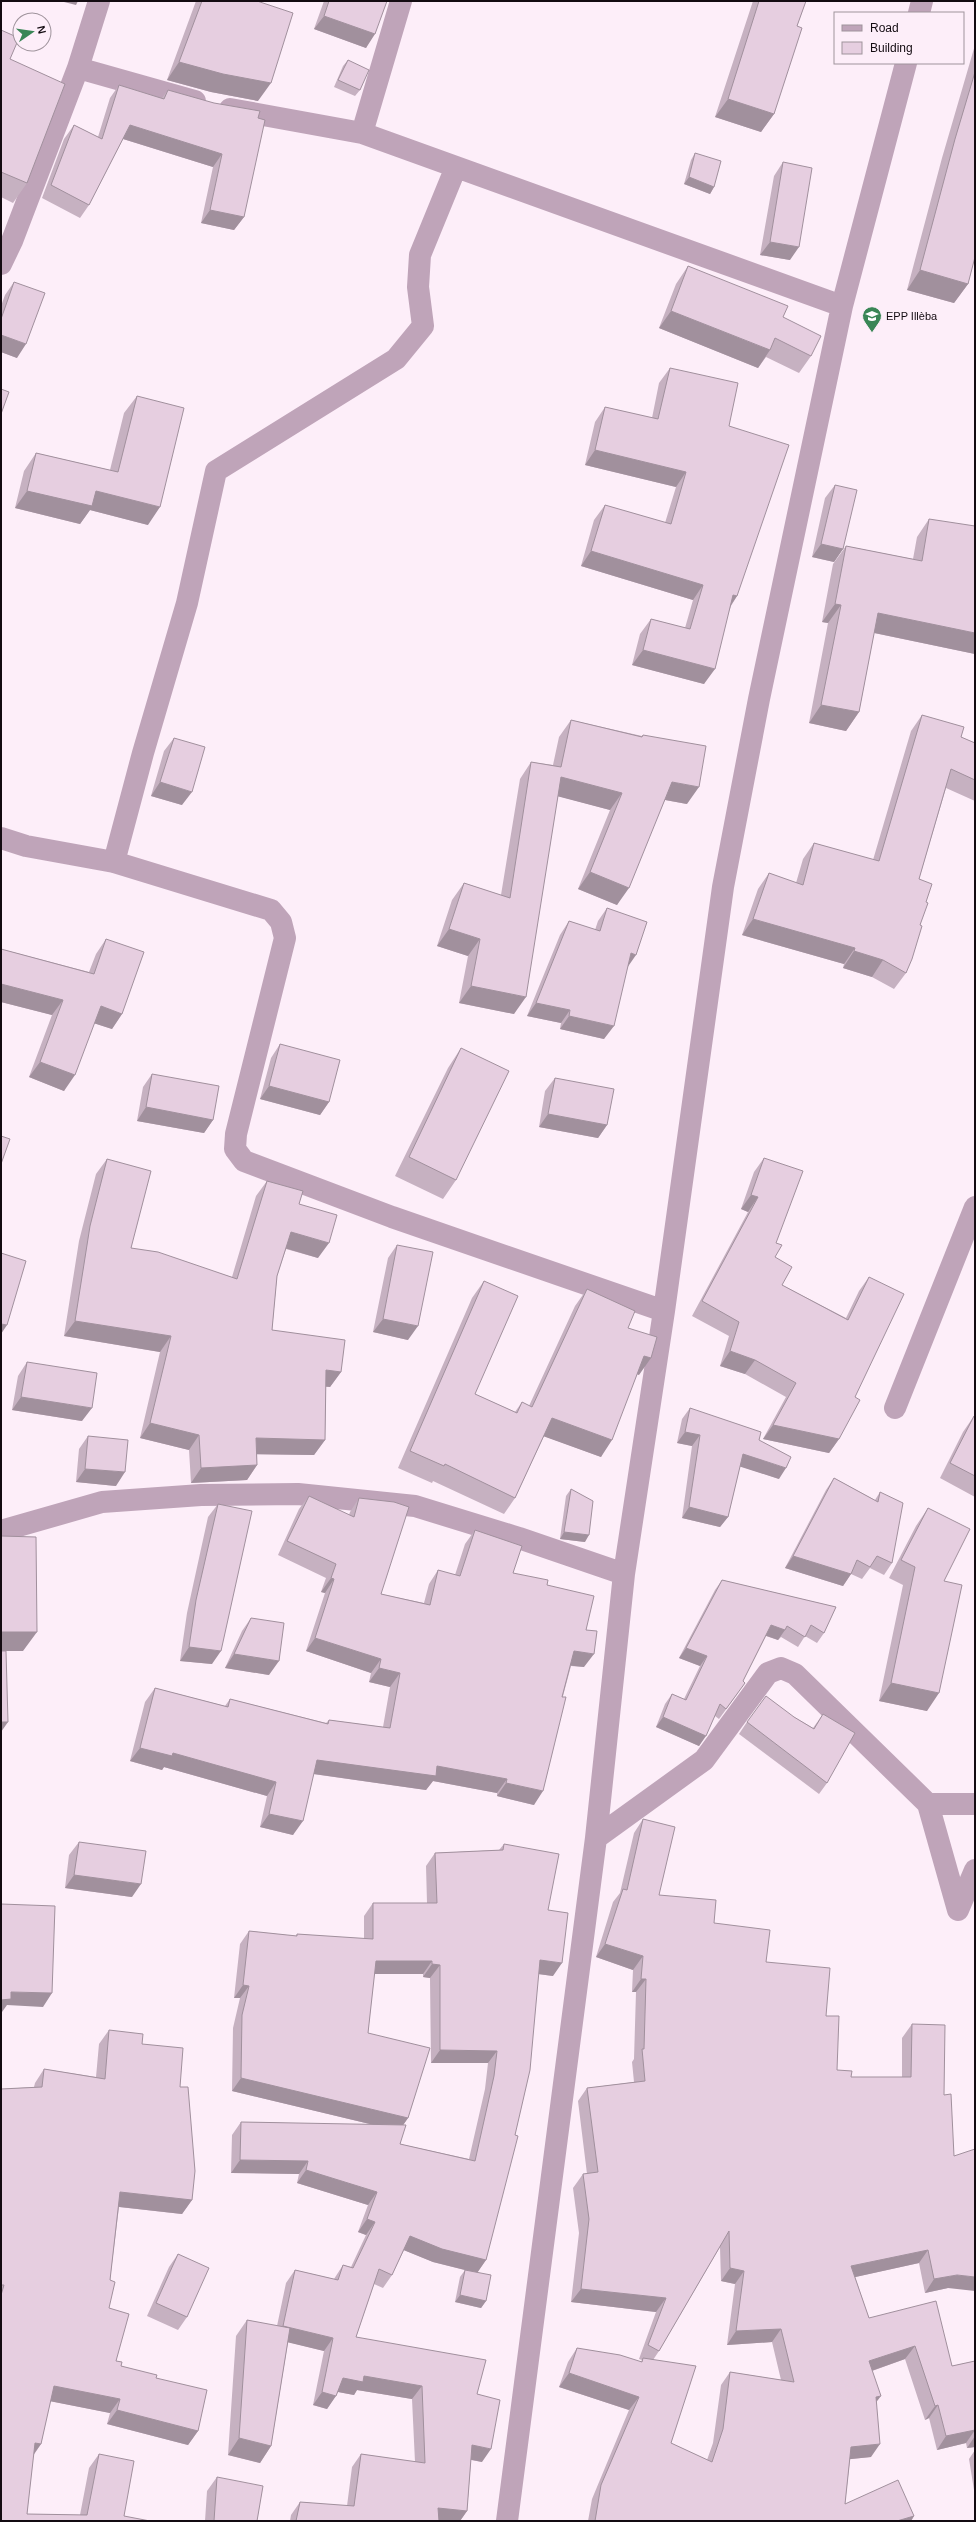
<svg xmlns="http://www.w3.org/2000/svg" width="976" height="2522" font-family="Arial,sans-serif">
<rect width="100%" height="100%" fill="#fdeef9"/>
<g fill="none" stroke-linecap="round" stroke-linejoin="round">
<path stroke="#bfa4b9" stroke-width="22" d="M99,1L78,68L195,101
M919,13L922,1
M230,109L362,133L842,306
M362,133L401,1
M1,264L12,241L78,68
M1,838L26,846L114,862L271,910L281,922L285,938L236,1134L235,1149L244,1161L392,1217L664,1311
M114,862L143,753L187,603L216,471L396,359L423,326L418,287L420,255L456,167
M895,1408L975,1207
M1,1531L102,1502L201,1495L298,1494L415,1506L519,1538L624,1574
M928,1804L958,1910
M596,1838L704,1760L768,1673L781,1668L795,1674L928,1804H975
M958,1910L975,1870
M507,2521L596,1838L624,1574L664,1311L723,887L759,699L842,306L906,63"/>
</g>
<path fill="#c6b1c1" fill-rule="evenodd" d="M196,1H257L258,101L211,92L167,80Z
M324,1H387L366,48L314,29Z
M753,1H806L797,26L774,114L761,132L715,117Z
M1,30L10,59L27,183L13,203L1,197Z
M975,45V257L968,284L954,303L907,290L942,158Z
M348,60L360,90L355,96L334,87L343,66Z
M119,85L162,98L168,90L258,118L244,217L234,230L201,223L213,167L123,139L89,205L80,218L42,198L64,139L74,125L98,137L110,98Z
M695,153L714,187L710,194L684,184L691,160Z
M783,162L790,260L760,255L774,176Z
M688,266L783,317L811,356L799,373L766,357L758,368L659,328L676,284Z
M14,282L17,358L1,352V306L5,295Z
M670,368L729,426L737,596L731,606L704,684L632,665L640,634L651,619L685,628L693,600L581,566L594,520L605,505L665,523L676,487L585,465L595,422L605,407L652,418L659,383Z
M137,396L148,525L90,510L80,524L15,508L24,471L36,453L110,470L124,413Z
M835,485L843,549L834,562L812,557L825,498Z
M929,519L975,654L874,633L859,712L846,731L809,723L828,623L822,622L833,564L846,546L913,559L917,537Z
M922,715L961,737L975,743V801L946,788L919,879L926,902L920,925L906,973L894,989L872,977L843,968L844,964L742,935L758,889L769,873L796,883L803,859L814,843L873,860L911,731Z
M571,720L642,736L643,735L687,804L665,800L617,905L578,889L610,810L558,796L514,1014L459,1003L468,956L437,946L452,900L464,883L501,895L520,779L531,762L553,765L559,737Z
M174,738L182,805L151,796L164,751Z
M607,908L627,968L604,1039L560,1029L561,1023L527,1016L560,935L569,921L595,930L598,921Z
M106,939L122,1014L112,1029L94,1023L64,1091L29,1077L52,1015L1,1002V949L89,972L96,954Z
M280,1044L329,1102L320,1115L260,1099L271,1058Z
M461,1048L456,1180L443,1199L395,1176L448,1068Z
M152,1074L213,1120L204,1133L137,1121L143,1087Z
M555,1078L607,1125L598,1138L539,1127L545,1091Z
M764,1158L776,1243L775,1257L782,1285L846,1318L859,1291L869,1277L855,1397L839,1439L829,1453L763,1439L786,1397L745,1374L720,1366L729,1336L692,1316L748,1212L741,1209L754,1172Z
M107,1159L131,1248L232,1277L256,1196L267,1181L299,1204L318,1258L286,1249L277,1276L272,1330L341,1372L330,1387H326L325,1440L314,1455L257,1454V1465L247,1480L191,1483L189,1450L140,1438L160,1352L64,1336L79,1241L96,1174Z
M397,1245L408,1340L373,1332L388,1258Z
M484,1281L475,1394L515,1412L522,1402L529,1406L575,1306L587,1289L628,1328L639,1375L637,1374L601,1457L544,1436L515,1498L504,1514L433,1481L432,1483L398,1468L472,1298Z
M27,1362L82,1421L12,1410L18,1376Z
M690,1408L759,1440L779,1479L740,1466L728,1517L720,1527L682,1518L692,1446L677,1443L682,1419Z
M974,1416H975V1497L940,1478L963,1432Z
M88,1436L116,1486L76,1482L79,1449Z
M834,1478L875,1500L880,1492L892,1563L884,1575L870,1568L862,1579L851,1574L843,1586L785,1568L826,1490Z
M571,1489L585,1542L560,1539L566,1496Z
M309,1496L349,1515L350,1512L359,1498L381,1594L424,1603L429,1584L438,1570L455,1575L465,1544L475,1530L513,1573L547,1585L586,1630L584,1667L571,1666L534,1805L497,1796V1793L433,1781L426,1790L313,1774L293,1835L260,1827L267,1796L164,1767L162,1770L130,1761L145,1702L155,1688L225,1706L230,1699L326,1723L329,1720L383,1727L390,1687L369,1682L371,1673L306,1651L325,1593L321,1592L326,1578L278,1555L299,1509Z
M218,1504L212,1664L180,1661L187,1613L208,1517Z
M928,1508L944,1581L927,1711L879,1701L903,1585L889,1578L916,1526Z
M722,1580L836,1607L824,1633L817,1643L805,1636L798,1647L781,1637L778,1640L766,1636L743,1681L738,1693L719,1719L715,1716L699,1746L656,1727L665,1704L672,1694L684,1699L700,1666L679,1658L715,1590Z
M251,1618L269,1675L225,1668L242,1631Z
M823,1714L827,1783L819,1794L739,1734L747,1722L794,1717L813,1728Z
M643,1819L659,1895L714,1923L766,1962L826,2016L837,2070L851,2077H902V2038L912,2024L944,2095L948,2288L925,2293L919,2263L855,2277L869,2318L952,2366L975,2361V2447L967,2448L966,2443L937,2450L929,2418L925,2420L905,2359L872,2371L876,2402L871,2457L850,2459L845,2504L914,2516L911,2521H588L592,2499L629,2410L559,2387L568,2362L577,2348L641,2362L642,2360L639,2359L656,2312L571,2302L579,2233L573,2188L583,2174H587L578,2101L587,2088L634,2082L632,2062L634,2059L636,1992H632L633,1970L596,1957L613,1902L620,1893L634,1833ZM720,2247L721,2281L735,2284L727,2345L772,2342L781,2380L730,2372L721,2385L713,2443L707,2460L671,2443L653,2360L659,2351Z
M79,1842L132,1897L65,1888L69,1855Z
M504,1844L548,1910L553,1976L538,1974L486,2260L477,2273L486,2301L481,2308L455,2302L460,2277L465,2270L469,2271L433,2262L404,2250L392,2275L383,2288L374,2284L356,2337L477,2394L482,2462L471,2460L467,2511L460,2521H290L291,2515L300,2502L347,2506L352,2467L361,2454L415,2462L412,2399L357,2390L354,2395L338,2392L327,2409L313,2405L324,2351L288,2342L271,2446L260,2463L228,2455L236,2336L247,2320L277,2326L286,2283L295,2270L334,2279L343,2265L351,2267L366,2235L358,2232L368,2205L297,2183L299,2174L231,2173L232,2135L241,2122L374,2125L232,2091L233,2028L240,1998H234L240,1944L249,1931L296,1936L297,1934L364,1939V1916L373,1903H427L426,1866L435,1853L499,1850ZM374,1974H423V1977L430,1978L431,2063H488L485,2089L469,2159L400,2144L403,2125L408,2118L368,2033Z
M109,2030L142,2044L180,2087L192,2200L182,2214L119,2207L110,2280L109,2308L116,2361L121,2366L156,2378L198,2431L188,2445L107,2424L110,2413L50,2401L41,2444L33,2456L27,2514L80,2515L89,2468L99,2454L124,2516L1,2521V2089L34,2087L35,2083L44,2069L96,2077L99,2044Z
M178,2254L187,2317L178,2330L147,2316L169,2267Z
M975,2450V2489L974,2490L969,2459Z
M217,2477L257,2521H205L207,2491Z"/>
<path fill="#a1909d" d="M60,1H78L76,5Z
M324,16L375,34L366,48L314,29Z
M179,62L271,83L258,101L211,92L167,80Z
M728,99L774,114L761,132L715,117Z
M130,125L222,154L213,167L120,138Z
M689,177L714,187L710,194L684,184Z
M210,210L244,217L234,230L201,223Z
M770,242L799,247L790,260L760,255Z
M920,270L968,284L954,303L907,290Z
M671,311L770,350L758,368L659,328Z
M1,335L26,344L17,358L1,352Z
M595,450L686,472L676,487L585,465Z
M27,491H96L160,507L148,525L90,510L80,524L15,508Z
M821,544L843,549L834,562L812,557Z
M591,551L703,585L693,600L581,566Z
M733,595L737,596L727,611Z
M835,604L841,605L828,623L822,622Z
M878,613L975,633V654L865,631Z
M643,650L715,669L704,684L632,665Z
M821,705L859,712L846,731L809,723Z
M561,777L622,793L610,810L549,794Z
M160,782L192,792L182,805L151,796Z
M672,782L699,787L687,804L660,799Z
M590,872L629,888L617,905L578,889Z
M753,919L855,948L844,964L742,935Z
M449,929L480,939L468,956L437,946Z
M854,951L883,960L872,977L843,968Z
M631,953L636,955L627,968Z
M1,984L63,1000L52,1015L1,1002Z
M471,986L526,997L514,1014L459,1003Z
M536,1003L570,1010L561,1023L527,1016Z
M101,1006L122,1014L112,1029L90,1022Z
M569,1016L614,1026L604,1039L560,1029Z
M40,1062L75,1075L64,1091L29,1077Z
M269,1086L329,1102L320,1115L260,1099Z
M146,1107L213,1120L204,1133L137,1121Z
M548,1114L607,1125L598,1138L539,1127Z
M751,1195L758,1197L748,1212L741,1209Z
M291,1232L329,1243L318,1258L281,1247Z
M383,1319L418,1326L408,1340L373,1332Z
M75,1321L171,1336L160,1352L64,1336Z
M1,1324L7,1325L1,1334Z
M730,1351L755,1360L745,1374L720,1366Z
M644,1356L651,1358L639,1375L632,1372Z
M326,1370L341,1372L330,1387L316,1385Z
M21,1397L92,1408L82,1421L12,1410Z
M552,1418L612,1440L601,1457L540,1435Z
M150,1423L199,1435L189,1450L140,1438Z
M773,1425L839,1439L829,1453L763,1439Z
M685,1432L700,1435L692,1446L677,1443Z
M256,1438L325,1440L314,1455L245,1454Z
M743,1454L786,1468L779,1479L735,1465Z
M257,1465L247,1480L191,1483L201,1468Z
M85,1469L125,1472L116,1486L76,1482Z
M689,1507L728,1517L720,1527L682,1518Z
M564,1532L589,1535L585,1542L560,1539Z
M793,1556L851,1574L843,1586L785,1568Z
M331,1578L334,1579L325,1593L321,1592Z
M771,1625L785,1630L778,1640L764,1635Z
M1,1632H37L23,1651H1Z
M315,1638L381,1659L371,1673L306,1651Z
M189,1647L221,1651L212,1664L180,1661Z
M686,1648L707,1656L700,1666L679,1658Z
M574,1651L594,1654L584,1667L565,1665Z
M234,1654L279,1661L269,1675L225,1668Z
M379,1668L400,1673L390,1687L369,1682Z
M891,1683L939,1693L927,1711L879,1701Z
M663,1717L706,1736L699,1746L656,1727Z
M1,1722H8L1,1732Z
M140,1748L173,1753L276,1782L267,1796L164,1767L162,1770L130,1761Z
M317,1760L437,1766L507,1779L497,1793L433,1781L426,1790L307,1773Z
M506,1783L543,1791L534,1805L497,1796Z
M269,1814L303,1821L293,1835L260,1827Z
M74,1875L141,1884L132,1897L65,1888Z
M605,1944L643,1956L633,1970L596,1957Z
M540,1960L562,1963L553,1976L531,1973Z
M376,1961H432L423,1974H367Z
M432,1964L440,1965L430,1978L423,1977Z
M641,1979H646L636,1992H632Z
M243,1985L249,1986L240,1998H234Z
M11,1992L52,1993L43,2007L7,2005L2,2012H1V2000Z
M440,2050L497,2051L488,2063H431Z
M241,2078L408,2118L399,2131L232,2091Z
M240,2160L308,2161L299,2174L231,2173Z
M306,2170L377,2192L368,2205L297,2183Z
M120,2192L192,2200L182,2214L111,2206Z
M367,2219L375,2222L366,2235L358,2232Z
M410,2236L486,2260L477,2273L433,2262L401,2249Z
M928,2250L919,2263L842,2280L851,2266Z
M730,2268L744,2271L735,2284L721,2281Z
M957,2275L975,2277V2291L948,2288L925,2293L934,2279Z
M581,2289L666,2298L656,2312L571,2302Z
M460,2295L486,2301L481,2308L455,2302Z
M283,2326L333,2338L324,2351L274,2339Z
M781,2329L772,2342L727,2345L736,2331Z
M915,2346L905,2359L860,2375L869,2361Z
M569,2373L639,2397L629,2410L559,2387Z
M364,2376L422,2386L412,2399L357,2390L354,2395L333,2391L343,2378Z
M54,2386L120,2399L110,2413L44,2400Z
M322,2392L336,2396L327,2409L313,2405Z
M881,2396L871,2409L876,2397Z
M938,2405L929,2418L925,2420L935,2406Z
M117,2410L198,2431L188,2445L107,2424Z
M975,2430L966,2443L937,2450L946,2436Z
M975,2436V2447L967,2448Z
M239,2438L271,2446L260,2463L228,2455Z
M35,2443L41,2444L31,2458Z
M880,2444L871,2457L842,2460L851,2447Z
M472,2445L491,2449L482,2462L463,2458Z
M438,2508L467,2511L460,2521H429Z
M914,2516L911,2521H897Z"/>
<path fill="#e6cee0" stroke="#a1909d" d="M202,1H257L293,13L271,83L223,74L179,62Z
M329,1H387L375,34L324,16Z
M759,1H806L797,26L802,28L774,114L728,99Z
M1,30L19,38L10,59L65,84L27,183L1,172Z
M348,60L369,70L360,90L338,80Z
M975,72V257L968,284L920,270L955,139Z
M119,85L164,99L168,90L214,103L260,111L258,118L265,120L244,217L210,210L222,154L130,125L89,205L51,185L74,125L102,139Z
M695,153L721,161L714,187L689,177Z
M783,162L812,168L799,247L770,242Z
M688,266L788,306L783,317L821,336L811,356L775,338L770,350L671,311Z
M14,282L45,293L26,344L1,335V319Z
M670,368L738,383L729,426L789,445L737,596L733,595L715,669L643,650L651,619L690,629L703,585L591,551L605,505L671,524L686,472L595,450L605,407L658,419Z
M1,389L9,392L1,414Z
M137,396L184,408L160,507L96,491L92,506L27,491L36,453L118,472Z
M835,485L857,490L843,549L821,544Z
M929,519L975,526V633L878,613L859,712L821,705L841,605L835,604L846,546L922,561Z
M922,715L964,727L961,737L975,743V780L951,769L919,879L932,884L926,902L928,903L920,925L922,926L912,959L906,973L883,960L854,951L855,948L753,919L769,873L803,885L814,843L879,861Z
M571,720L642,737L643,735L706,746L699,787L672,782L629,888L590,872L622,793L561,777L526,997L471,986L480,939L449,929L464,883L510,898L531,762L561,767Z
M174,738L205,747L192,792L160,782Z
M607,908L647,922L636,955L631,953L614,1026L569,1016L570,1010L536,1003L569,921L600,931Z
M106,939L144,952L122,1014L101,1006L75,1075L40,1062L63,1000L1,984V949L94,974Z
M280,1044L340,1060L329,1102L269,1086Z
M461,1048L509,1071L456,1180L409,1157Z
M152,1074L219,1086L213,1120L146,1107Z
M555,1078L614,1089L607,1125L548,1114Z
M1,1136L10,1139L1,1164Z
M764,1158L803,1171L776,1243L782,1245L775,1257L792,1267L782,1285L848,1320L869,1277L904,1294L855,1397L860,1400L839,1439L773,1425L796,1383L755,1360L730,1351L739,1322L702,1301L758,1197L751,1195Z
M107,1159L151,1171L131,1248L158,1252L237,1279L267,1181L303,1191L299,1204L337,1215L329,1243L291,1232L277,1276L272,1330L345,1340L341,1372L326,1370L325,1440L256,1438L257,1465L201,1468L199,1435L150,1423L171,1336L75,1321L90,1226Z
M397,1245L433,1252L418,1326L383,1319Z
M1,1253L26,1261L7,1325L1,1324Z
M484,1281L518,1296L475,1394L517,1413L522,1402L532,1407L587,1289L635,1311L628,1328L657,1337L651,1358L644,1356L612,1440L552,1418L515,1498L445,1464L444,1466L410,1451Z
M27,1362L97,1373L92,1408L21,1397Z
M690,1408L761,1432L759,1440L791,1457L786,1468L743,1454L728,1517L689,1507L700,1435L685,1432Z
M974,1416H975V1476L950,1463Z
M88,1436L128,1440L125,1472L85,1469Z
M834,1478L878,1502L880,1492L903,1503L892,1563L877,1556L870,1567L857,1560L851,1574L793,1556Z
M571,1489L593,1501L589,1535L564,1532Z
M309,1496L354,1517L359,1498L394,1502L409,1507L381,1594L430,1605L438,1570L460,1576L475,1530L522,1546L513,1573L548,1580L547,1585L594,1596L586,1630L597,1631L594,1654L574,1651L562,1697H566L543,1791L506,1783L507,1779L437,1766L436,1776L317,1760L303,1821L269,1814L276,1782L173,1753L172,1756L140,1748L155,1688L228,1707L230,1699L328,1724L329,1720L390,1728L400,1673L379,1668L381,1659L315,1638L334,1579L331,1578L336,1564L287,1541Z
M218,1504L252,1511L221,1651L189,1647L196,1600Z
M928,1508L970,1529L944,1581L962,1585L939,1693L891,1683L915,1567L901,1560Z
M1,1536L36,1537L37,1632H1Z
M722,1580L836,1607L824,1633L811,1625L805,1637L787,1626L785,1630L771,1625L743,1681L745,1683L726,1709L720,1704L706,1736L663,1717L672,1694L686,1700L707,1656L686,1648Z
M251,1618L284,1623L279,1661L234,1654Z
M1,1651H6L8,1722H1Z
M766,1696L794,1717L814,1729L823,1714L855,1733L827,1783L747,1722Z
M643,1819L675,1827L659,1895L716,1900L714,1923L770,1930L766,1962L830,1968L826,2016H839L837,2070L852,2071L851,2077H911L912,2024L945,2025L944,2095L951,2094L954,2156L975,2149V2277L957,2275L934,2279L928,2250L851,2266L869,2318L936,2301L952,2366L975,2361V2430L946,2436L938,2405L935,2406L915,2346L869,2361L881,2396L876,2397L880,2444L851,2447L845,2504L898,2480L914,2516L897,2521H595L601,2485L639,2397L569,2373L577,2348L620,2355L642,2362L643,2358L696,2366L671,2443L712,2462L723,2429L730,2372L794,2382L781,2329L736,2331L744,2271L730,2268L729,2231L659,2351L648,2345L666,2298L581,2289L589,2219L583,2174L598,2172L587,2088L645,2081L642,2049H644L646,1979H641L643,1956L605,1944L623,1889L627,1890Z
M79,1842L146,1851L141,1884L74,1875Z
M504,1844L559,1854L548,1910L568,1913L562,1963L540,1960L530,2070L515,2135L518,2136L486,2260L442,2249L410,2236L392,2275L379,2269L356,2337L486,2360L477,2394L500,2400L491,2449L472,2445L467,2511L438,2508L439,2521H296L300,2502L354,2506L361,2454L425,2463L422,2386L364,2376L363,2382L343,2378L336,2396L322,2392L333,2338L283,2326L295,2270L338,2280L343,2265L353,2268L375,2222L367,2219L377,2192L306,2170L308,2161L240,2160L241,2122L406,2125L400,2144L475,2161L494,2076L497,2051L440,2050V1965L432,1964V1961H376L368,2033L430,2048L408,2118L241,2078L242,2015L249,1986L243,1985L249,1931L297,1936V1934L373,1939V1903H437L435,1853L503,1850Z
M1,1904L55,1906L52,1993L11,1992V1999L1,2000Z
M109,2030L143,2034L142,2044L183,2048L180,2087H188L195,2171L192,2200L120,2192L110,2280L115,2282L109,2308L129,2314L116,2361L122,2362L121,2366L157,2375L156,2378L207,2390L198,2431L117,2410L120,2399L54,2386L41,2444L35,2443L27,2514L87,2515L99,2454L134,2461L124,2516L150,2521H1V2295L4,2285H1V2089L42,2087L44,2069L105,2079Z
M178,2254L209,2268L187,2317L156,2303Z
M465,2270L491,2275L486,2301L460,2295Z
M247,2320L290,2328L271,2446L239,2438Z
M217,2477L263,2486L257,2521H214Z"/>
<defs>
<symbol id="school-pin" viewBox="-11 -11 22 30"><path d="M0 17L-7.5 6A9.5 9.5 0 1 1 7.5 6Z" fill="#398656" stroke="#fdeef9"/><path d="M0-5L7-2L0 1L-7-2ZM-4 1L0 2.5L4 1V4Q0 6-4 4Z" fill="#fff"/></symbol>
</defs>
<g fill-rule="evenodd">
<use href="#school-pin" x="861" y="305" width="22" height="30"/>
</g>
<g text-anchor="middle" stroke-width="3" stroke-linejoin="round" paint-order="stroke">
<g font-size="11" fill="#130b11" stroke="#fdeef9" text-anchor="start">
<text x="886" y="320">EPP Illèba</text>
</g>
</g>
<rect width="976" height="2522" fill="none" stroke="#130b11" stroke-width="4"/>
<rect x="834" y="12" width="130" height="52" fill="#fdeef9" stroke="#9f939c"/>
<rect x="842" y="25" width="20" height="6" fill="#bfa4b9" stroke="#9f939c"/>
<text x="870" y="32" font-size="12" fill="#130b11">Road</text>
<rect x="842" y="42" width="20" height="12" fill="#e6cee0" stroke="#9f939c"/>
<text x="870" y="52" font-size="12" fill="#130b11">Building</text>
<g transform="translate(32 32) rotate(77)"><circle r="19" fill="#fdeef9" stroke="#9f939c"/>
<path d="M0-3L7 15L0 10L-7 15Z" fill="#398656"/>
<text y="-6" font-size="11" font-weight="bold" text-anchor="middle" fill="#130b11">N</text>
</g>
</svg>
